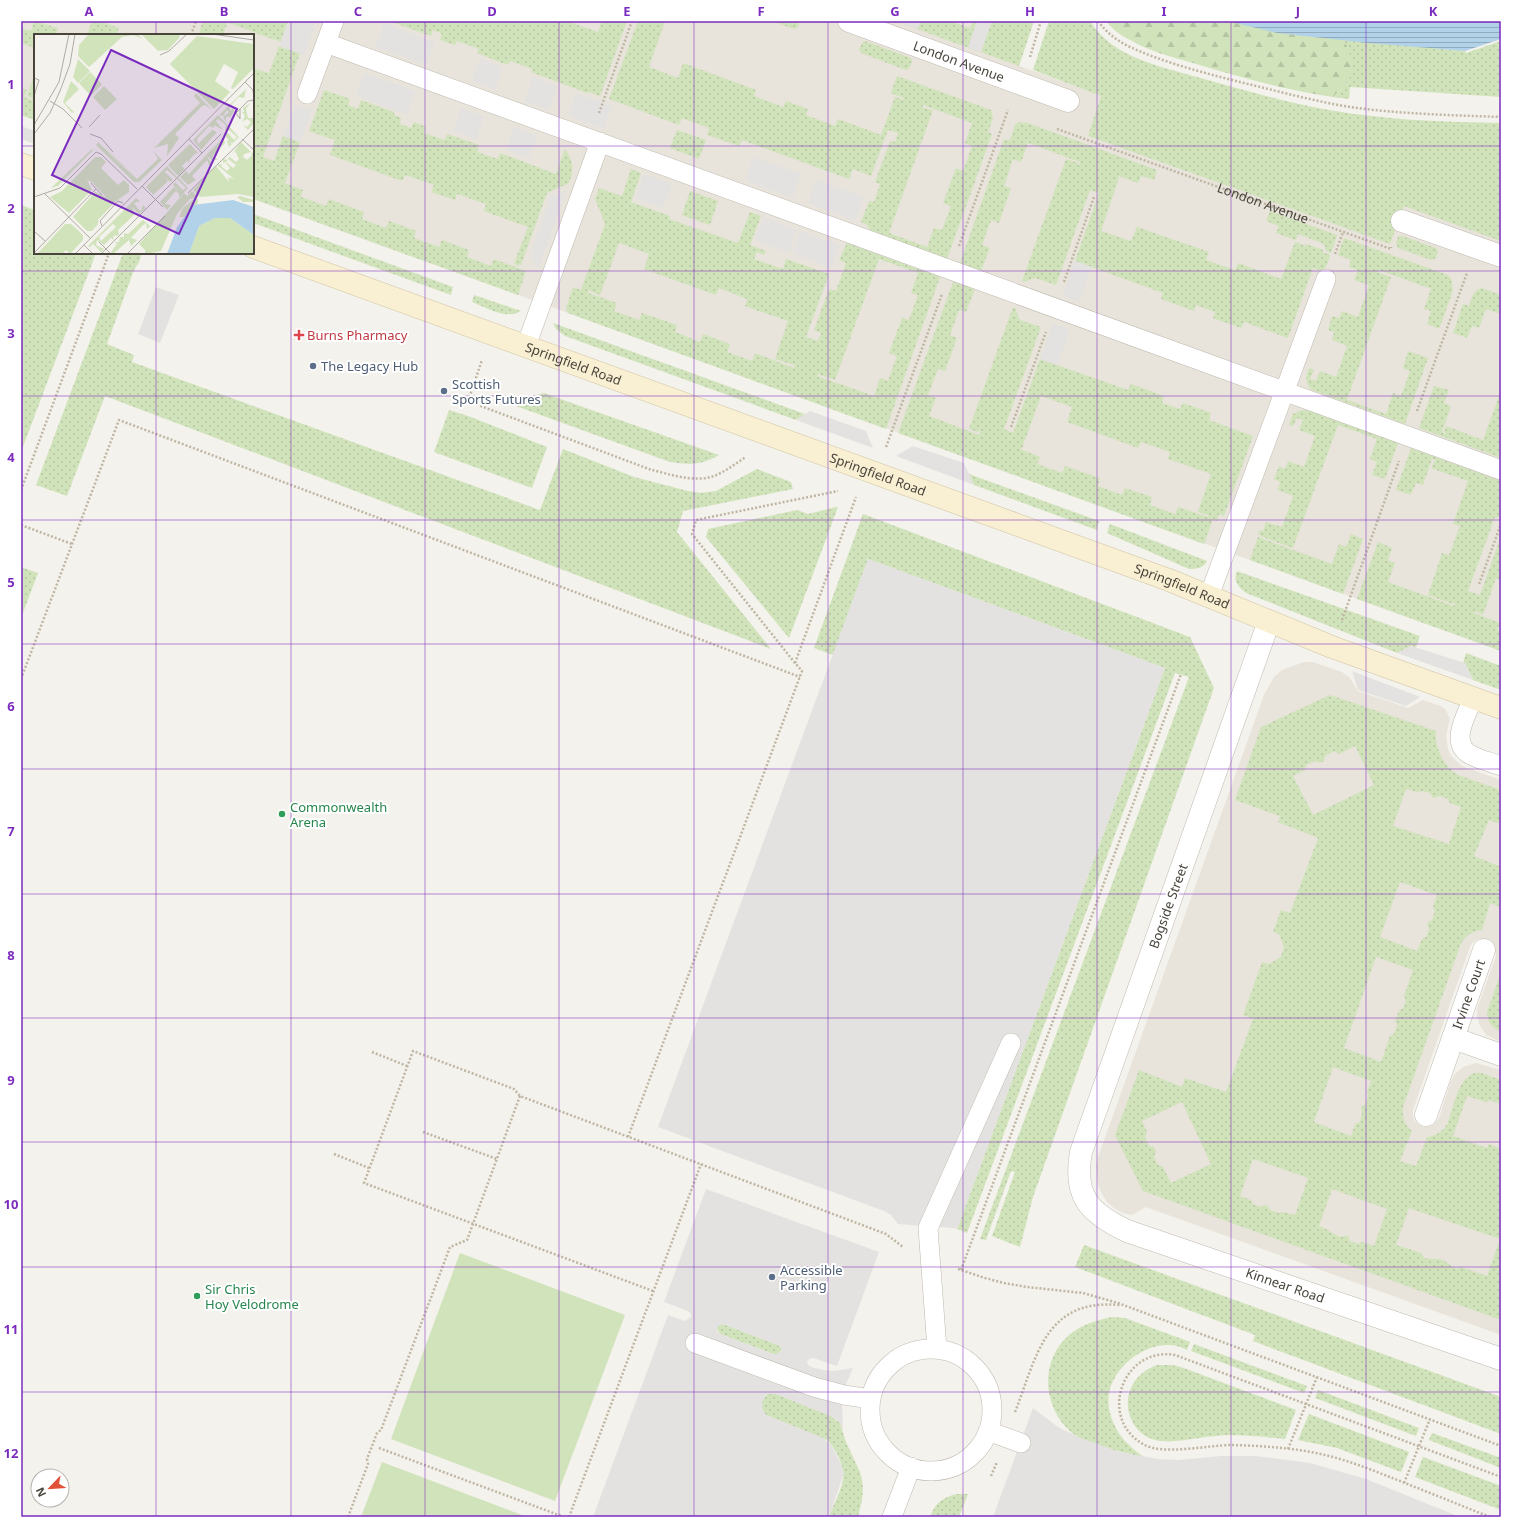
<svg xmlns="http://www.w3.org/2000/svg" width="1522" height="1538" font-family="'Noto Sans',sans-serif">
<defs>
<pattern id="grass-dots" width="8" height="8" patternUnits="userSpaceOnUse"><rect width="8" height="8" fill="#d1e3bb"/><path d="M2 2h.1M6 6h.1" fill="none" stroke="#b5c4a2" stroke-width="1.8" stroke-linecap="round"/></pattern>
<pattern id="forest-firs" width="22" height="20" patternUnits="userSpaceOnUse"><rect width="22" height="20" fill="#d1e3bb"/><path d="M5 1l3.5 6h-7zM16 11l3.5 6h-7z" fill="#b5c4a2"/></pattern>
<pattern id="water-rules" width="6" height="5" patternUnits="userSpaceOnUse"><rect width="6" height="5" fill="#b1d2e9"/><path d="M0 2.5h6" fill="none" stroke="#92acbe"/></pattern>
</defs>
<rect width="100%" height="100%" fill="#f4f2ec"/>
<path fill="#e8e4db" d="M21,21H992L981,52L1501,240V651L253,199V35H35V120L21,115Z
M1304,662H1313L1342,672L1350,678L1358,691L1408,708L1423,700L1441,706L1446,710L1450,719L1446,736L1448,749L1451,756L1462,766L1501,780V1042L1486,1035L1479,1024L1477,1016V1009L1496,956L1494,945L1489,941L1479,939L1472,943L1470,947L1413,1110V1116L1415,1121L1419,1125L1424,1127L1434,1124L1439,1118L1451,1081L1454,1075L1463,1067L1476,1063L1501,1070V1335L1146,1207L1132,1215L1123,1213L1114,1208L1107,1202L1102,1194L1098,1185L1096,1166L1098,1157L1264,695L1274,677L1282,670Z"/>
<path fill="url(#grass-dots)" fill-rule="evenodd" d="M34,21L58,28L55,35H35V48L21,43V28L31,31Z
M92,21H100L119,28L116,35H87Z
M203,21H228L223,35H198Z
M232,21H288L281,42L229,23Z
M389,21H546L552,23L553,21H567L598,32L602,21H627L600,96L588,92L587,93L531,72L532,69L510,61L508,65L477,53L479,49L457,41L455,45L440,40L442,34L433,30L431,36Z
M638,21H665L649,67L678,78L683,63L756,90L754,96L783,107L786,101L808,109L806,115L835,126L838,119L881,135L895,97L902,99V101L904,98L891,93L897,76L991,110L993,118L988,132L992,134L947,259L872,232L866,224L861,222L869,201L874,202L880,184L875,182L890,141L895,142L898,133L888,130L871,176L853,169L849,179L742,140L739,146L707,135L709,128L682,118L679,125L609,99ZM923,105L972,123L965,143L972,146L963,171L956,168L943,203L951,206L942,230L934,228L927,247L889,233L933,110L924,108H922Z
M772,21H799L798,27L794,29Z
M895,21H950L970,28L973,21H1034L1019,66Z
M1049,21H1090C1112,57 1159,66 1197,77C1241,89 1284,102 1329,110C1386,120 1443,122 1501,123V241L1404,206L1390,244L1088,136L1101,96L1033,70Z
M1342,40L1465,51L1466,53L1501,41V97L1350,87L1349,99L1333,97L1349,80L1345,43Z
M865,41L911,58L912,61L910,67L906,70L861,53L859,49L862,43Z
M279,46L300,53L263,157L274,161L283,136L300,142L285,183L303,190L301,197L326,206L329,199L364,212L362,219L386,228L389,221L416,231L414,238L439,247L442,240L469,250L467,257L491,266L494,259L526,271L518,295L253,199V74L255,69L269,73Z
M35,73V99L27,96Z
M21,88L27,90L24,97L35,101V120L21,115Z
M324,90L350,99L348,105L358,109L361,100L394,112V115L401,118L400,124L411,128L414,122L426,127L424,133L445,140L447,134L479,145L477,152L498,159L500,153L556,174L565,149C574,163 574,168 569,183L547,193L521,265L519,264V266L514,264L528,227L484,211L486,204L457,194L455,200L431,192L434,185L405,175L402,181L330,155L335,140L309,131Z
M1019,122L1028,123L1157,170L1154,180L1141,176L1138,183L1118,176L1119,178L1101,231L1131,241L1137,227L1209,252L1206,260L1235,270L1238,263L1281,279L1295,242L1304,245L1305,247L1306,244L1323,250V253L1329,254L1330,256L1324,272L1313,268L1288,338L1244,322L1241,328L1213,318L1215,312L1196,305L1194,311L1161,299L1163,293L1075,261L1099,193L1090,190L1056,285L1035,278L1024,282L1022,281L1066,159L1078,163V165H1079L1080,162L1028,143L1021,162L1013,159L1004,186L1011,188L999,223L991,220L982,245L990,248L981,271L960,263L1004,139L1010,140L1015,125Z
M677,130L706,140L699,159L670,148Z
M631,169L641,173L631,202L670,216L669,219L738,243L750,212L761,216L750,245L766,251L764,255L757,252L754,259L783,269L786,259L829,274L806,337L818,341L821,333L814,330L829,289L836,291L846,263L839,260L847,243L940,277L886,429L568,313L566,308L573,287L581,290L605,224L595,199L599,188L622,196ZM619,243L649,254L644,269L716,295L719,288L747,299L745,306L788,321L775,359L794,365L795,364L794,368L755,353L752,361L727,352L730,344L703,334L700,342L675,332L677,325L642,313L639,320L614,311L617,303L588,293L589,290H590V291L600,295ZM879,259L918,273L911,293L918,295L909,320L902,318L889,353L897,356L888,381L880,378L874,396L817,376L819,373L820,375L835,380Z
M690,191L718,201L710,225L682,215Z
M21,205L35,210V253H96L21,452Z
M1270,211L1337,235L1331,253L1325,250V246L1322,243L1298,234L1296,240L1276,233L1279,226L1266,221Z
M253,214L453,287L451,295L253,223Z
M1402,236L1436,248L1438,251L1436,258L1431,260L1398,248L1396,243L1398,237Z
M1344,238L1448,275L1452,280L1453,291L1439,329L1427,324L1431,311L1424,309L1431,289L1379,270L1378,273H1380L1391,277L1347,400L1386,414L1393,393L1401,396L1410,371L1403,368L1408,351L1428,358L1405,424L1312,390C1304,383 1306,376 1309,368L1314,370L1310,379L1316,381L1320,371L1336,377L1347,346L1332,340L1334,332L1328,330L1332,316L1339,318L1342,311L1358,317L1369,285L1354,280L1358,270L1349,267L1351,260L1338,255Z
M123,253H142L139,262L134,270L107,344L134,355L132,362L540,510L563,449L634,477L688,491L701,493L716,491L757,469L791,482L793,489L683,511L677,532L771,649L105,396L67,496L36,485Z
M953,282L975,289L966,312L959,310L950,335L957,338L945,371L938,369L928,395L936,398L929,416L979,435L981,431H979L978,432L969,429L1013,307L1015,308L1020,320L1041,327L1004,429L1013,433L1040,359L1128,390L1131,384L1164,396L1162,403L1180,409L1183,403L1211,413L1209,420L1253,436L1224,516L1219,514L1217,521L1213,519L1204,544L898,433ZM1041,396L1072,407L1067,422L1138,448L1141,442L1170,452L1168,459L1211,474L1198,512L1207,515L1209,514L1208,517L1178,507L1175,514L1150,505L1152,497L1125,488L1122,495L1098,486L1100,478L1065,466L1062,473L1037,464L1040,457L1020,449L1021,448H1022Z
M1482,288L1501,295V314L1486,309L1479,328L1472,326L1467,338L1453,333L1463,304L1469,306C1472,299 1472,290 1482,288Z
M474,295L521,311C506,320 487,308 472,302Z
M553,323L805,414L796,420L565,336L556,329Z
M1434,386L1449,390L1444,403L1451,406L1442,432L1445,434V432H1444L1446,426L1483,440L1499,396L1501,397V458L1419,428Z
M544,393L566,401L719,455C701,466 686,465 667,461L516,406L518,400Z
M449,410L471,417L547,447L532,488L434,452Z
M1302,410L1311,411L1398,443L1385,479L1372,475L1377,462L1370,459L1377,439L1338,425L1293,548L1260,536V534H1258L1260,530L1263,531L1266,522L1282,527L1293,496L1278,490L1280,482L1274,479L1279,466L1285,469L1288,461L1304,467L1315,436L1299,430L1303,420L1297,418L1293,426L1289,425L1293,414Z
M1411,448L1501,481V510L1498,518L1495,517L1468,591L1480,595L1501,536V580L1496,578L1483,615L1475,611L1474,613L1500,623L1497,630L1501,632V651L1357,599L1378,542L1392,548L1388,560L1395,563L1388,582L1454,606L1455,603L1453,604L1428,595L1442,553L1449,555L1460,526L1453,524L1468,481L1431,468L1434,462L1436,460L1432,459L1423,485L1416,483L1411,495L1396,490Z
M969,474L1099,521L1097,530L974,485Z
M836,507H838L789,638L706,537L708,529L797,510L808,514Z
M863,514L1190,637L1214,688L1033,1197L1020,1247L992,1236L1015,1172L1011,1171L986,1240L980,1239L1189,677L1175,673L967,1233L957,1229L1165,668L868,559L833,655L814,648Z
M1110,524L1207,561C1204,568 1197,569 1189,569L1107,533Z
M1351,534L1363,539L1343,594L1250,560L1258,537L1332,564L1339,544L1346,547Z
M21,567L38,573L21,618Z
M1237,571L1420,636L1416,647L1411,646L1397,653L1246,593C1238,587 1233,581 1237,571Z
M1466,653L1501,666V690L1473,680L1465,663H1463Z
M1330,695L1436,731C1435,749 1443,765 1458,775L1501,790V824L1489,820L1474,856L1501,867V907L1490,903L1482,930C1472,931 1464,936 1460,946L1403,1107C1402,1117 1404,1125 1412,1131L1400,1161L1416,1166L1427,1137C1436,1136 1443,1131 1448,1123C1453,1108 1460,1070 1480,1073C1487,1074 1494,1078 1501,1080V1107L1498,1103L1490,1100L1486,1102L1467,1096L1453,1136L1487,1148L1489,1144L1501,1149V1320L1143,1191L1115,1135L1139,1070L1182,1087L1185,1078L1226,1092L1253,1019L1243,1015L1262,962L1269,964L1281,957L1284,947L1279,934L1273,932L1281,910L1290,913L1318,838L1278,822L1280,816L1235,800L1261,727ZM1355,746L1374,785L1313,815L1293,776L1305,770L1306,765L1315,761L1319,763L1324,761L1325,756L1334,751L1339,754ZM1406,789L1418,792L1422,791L1430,793L1432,797L1435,798L1439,796L1448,799L1450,803L1461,807L1449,844L1393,826ZM1400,882L1437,895L1433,907L1435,911L1432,920L1428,922L1427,924L1429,929L1426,937L1422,939L1417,951L1380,937ZM1376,957L1413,970L1404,996L1406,1000L1403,1008L1399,1011L1395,1021L1397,1025L1394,1034L1390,1036L1381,1062L1344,1048ZM1333,1067L1371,1081L1367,1092L1368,1096L1366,1104L1361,1107L1362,1114L1360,1122L1355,1124L1351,1136L1314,1122ZM1182,1102L1211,1164L1171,1183L1163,1167L1158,1165L1154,1157L1156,1152L1154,1147L1149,1146L1145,1137L1147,1132L1142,1121ZM1253,1159L1308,1178L1295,1215L1283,1212L1279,1213L1270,1210L1268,1206L1265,1205L1261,1207L1253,1204L1251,1200L1240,1196ZM1332,1189L1387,1209L1374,1246L1362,1242L1358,1244L1350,1241L1348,1236H1345L1341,1237C1332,1234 1328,1229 1319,1226ZM1409,1208L1500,1239L1487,1276L1461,1267L1457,1269C1452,1267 1450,1265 1446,1262C1440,1257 1431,1260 1424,1258L1421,1253L1396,1245Z
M1501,972V998L1500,1002L1501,1003V1032C1492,1028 1487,1022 1487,1012Z
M1084,1245L1501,1397V1434L1253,1341L1255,1335L1075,1267Z
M1112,1317L1125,1318L1190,1342L1187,1350C1181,1347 1176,1345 1169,1345C1143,1344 1114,1367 1109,1393C1106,1410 1114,1428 1125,1441C1132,1448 1138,1454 1147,1458C1126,1453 1088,1446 1072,1433C1043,1409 1039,1362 1068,1336C1080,1325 1097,1320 1112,1317Z
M721,1324H723L778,1345L781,1347V1351L777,1354H773L720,1334L717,1329L718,1326Z
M1194,1344L1307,1386L1304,1393L1191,1351Z
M1157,1365H1172L1181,1367L1296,1410L1285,1439C1266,1437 1247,1435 1227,1435C1218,1436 1209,1436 1200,1438C1174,1441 1147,1449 1132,1421C1127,1411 1126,1399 1131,1388C1136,1377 1145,1369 1157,1365Z
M1318,1390L1419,1428L1416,1436L1315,1398Z
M770,1393L776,1394L831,1416L840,1423L846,1442L860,1472L862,1480L863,1489L862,1500L858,1517H829C832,1508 843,1487 843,1478C844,1465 836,1449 827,1440L766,1415C759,1408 761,1397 770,1393Z
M1309,1414L1409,1452L1401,1472L1337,1448L1298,1440Z
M1432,1433L1501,1458V1468L1429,1440Z
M1423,1457L1501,1486V1510L1415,1477Z
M957,1494H968L959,1517H930C935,1503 943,1497 957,1494Z"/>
<path fill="url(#forest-firs)" d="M1106,21H1311L1345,42L1351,57L1352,71L1349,80L1333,97C1285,90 1239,77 1193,63C1172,57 1149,51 1130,40C1121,36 1112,29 1106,21Z"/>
<path fill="#d1e3bb" d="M460,1253L625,1315L555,1501L391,1439Z
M382,1462L527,1517H361Z"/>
<path fill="#e4e2e0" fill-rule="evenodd" d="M288,21L316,22L304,55L279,46Z
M895,21H921L918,29Z
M977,21H992L981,52L968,47Z
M384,23L435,42L426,65L375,47Z
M480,58L503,67L495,90L472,81Z
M364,73L416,91L407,115L356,96Z
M533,77L557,86L549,110L524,101Z
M576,93L612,106L604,129L568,116Z
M295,105L312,111L300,142L283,136Z
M461,108L484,116L476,140L453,131Z
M21,126L35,131V144L21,139Z
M514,127L537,135L529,159L506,150Z
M753,157L801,174L793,198L745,181Z
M644,174L672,184L663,208L635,198Z
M816,180L864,197L855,221L808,203Z
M567,190L538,270L530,254L550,197Z
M763,217L797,230L789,253L754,240Z
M800,231L840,245L831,268L792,253Z
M1075,261L1092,267L1079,302L1062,296Z
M156,287L179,295L160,343L138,334Z
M1053,323L1070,329L1057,365L1040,359Z
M810,411L866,431L873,448L796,420Z
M913,446L964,463L974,485L896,456Z
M868,559L1165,668L957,1229L952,1228L898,1224L891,1215L884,1211L658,1127Z
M1411,646L1465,663L1473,680L1397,653Z
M1352,671L1420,697L1406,706L1358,690Z
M706,1189L879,1252L837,1366L813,1358L809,1359L807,1362L808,1365L811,1367L823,1370L835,1371L853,1368L847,1382L842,1400L843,1430L840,1423L835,1418L776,1394H768L765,1396L762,1402V1409L766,1415L823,1438L830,1444L833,1448L841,1464L844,1473L829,1517H593L668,1315L685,1321L691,1317V1314L688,1311L664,1302ZM723,1324L778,1345L781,1347V1351L777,1354H773L720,1334L717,1331V1327L720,1325Z
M1033,1408L1058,1427L1078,1437L1120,1452L1158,1459L1178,1460L1221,1456H1256L1310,1463L1366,1479L1460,1517H993Z"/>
<path fill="url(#water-rules)" d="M1227,21H1501V39L1465,51L1368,43L1277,33Z"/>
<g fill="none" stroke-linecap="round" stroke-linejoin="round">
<defs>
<path id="lane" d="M326,43L1501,470
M307,94L334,21
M526,346L600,142
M1209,596L1326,279
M1473,699C1466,715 1449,744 1471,755C1480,760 1491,762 1501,766
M695,1343L814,1387L844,1395L871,1399
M937,1349L928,1228L1011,1043
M870 1410a61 61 0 1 1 122 0a61 61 0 1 1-122 0Z
M988,1431L1021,1443
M892,1517L911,1467"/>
<g id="street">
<path id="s2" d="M849,21L1068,101"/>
<path d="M1402,221L1501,256"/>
<path id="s3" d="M1269,621L1081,1152C1073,1196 1089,1213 1127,1231L1501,1359"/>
<path d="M1453,1038L1501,1055"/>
<path id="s4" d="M1426,1115L1484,950"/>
</g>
<g id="secondary">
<path d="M21,164L35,169"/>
<path id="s5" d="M253,247L1169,580L1332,647L1501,708"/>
</g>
</defs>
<use href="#lane" stroke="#bfb9b0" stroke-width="20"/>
<use href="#street" stroke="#bfb9b0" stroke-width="23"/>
<use href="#secondary" stroke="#cec3a2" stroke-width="23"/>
<g stroke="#bfb5a3" stroke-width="2.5" stroke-dasharray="2 2" stroke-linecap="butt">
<path d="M1098,21C1106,32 1116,40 1128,46C1164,63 1205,73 1244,83C1277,91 1310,100 1344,106C1395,114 1449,115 1501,117"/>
<path d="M191,35L196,21"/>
<path d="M1030,57L1041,21"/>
<path d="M599,113L632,21"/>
<path id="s1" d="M1057,129L1391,249V247"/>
<path d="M959,246L1008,110"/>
<path d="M1335,254L1343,232"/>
<path d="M1064,282L1094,197"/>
<path d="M454,396L649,469C668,474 694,483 714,476C725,472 736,463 746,457"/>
<path d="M468,401L482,360"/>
<path d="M1417,411L1467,273"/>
<path d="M1011,427L1046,332"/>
<path d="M886,447L942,294"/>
<path d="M21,490L109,253"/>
<path d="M21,525L72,544"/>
<path d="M1479,584L1501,524"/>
<path d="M1342,620L1399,461"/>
<path d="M795,663L692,534L696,520L838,491"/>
<path d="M21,679L119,420L800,677"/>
<path d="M372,1052L407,1066"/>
<path d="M423,1132L497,1159"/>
<path d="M628,1137L802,671L795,663L856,497"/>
<path d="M334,1154L369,1168"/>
<path d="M958,1269L985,1278L1004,1283L1027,1287L1083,1293L1118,1303L1501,1446"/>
<path d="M961,1270L1181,674"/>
<path d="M653,1291L364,1183L413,1051L514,1089L520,1096L886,1234L903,1247"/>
<path d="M1015,1412C1037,1356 1045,1298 1120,1305"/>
<path d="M379,1448L564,1517"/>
<path d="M1288,1449L1317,1377"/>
<path d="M991,1476L997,1462"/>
<path d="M1404,1483L1430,1419"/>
<path d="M348,1517L368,1464L367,1459L377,1433L381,1430L450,1247L467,1240L520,1096"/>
<path d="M569,1517L701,1164"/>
<path d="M1490,1517C1460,1505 1430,1493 1400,1481C1377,1472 1353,1462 1329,1456C1298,1448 1265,1446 1232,1445C1208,1445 1162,1456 1143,1444C1097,1418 1123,1346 1175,1355L1501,1477"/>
</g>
<use href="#lane" stroke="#fff" stroke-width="19"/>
<use href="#street" stroke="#fff" stroke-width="22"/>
<use href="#secondary" stroke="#f9efd2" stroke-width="22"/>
</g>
<path fill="none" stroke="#7b2cbf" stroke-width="1" stroke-opacity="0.55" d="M156,21V35M291,21V1517M425,21V1517M559,21V1517M694,21V1517M828,21V1517M963,21V1517M1097,21V1517M1231,21V1517M1366,21V1517M21,146H35M253,146H1501M156,253V1517M21,271H1501M21,396H1501M21,520H1501M21,644H1501M21,769H1501M21,894H1501M21,1018H1501M21,1142H1501M21,1267H1501M21,1392H1501"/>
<path fill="#e0444e" stroke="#fff" stroke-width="1.5" d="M297 329h4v4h4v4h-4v4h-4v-4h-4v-4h4z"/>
<g fill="#5c6f8a" stroke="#fff" stroke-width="1.5">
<circle cx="313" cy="366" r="4"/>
<circle cx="444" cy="391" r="4"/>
<circle cx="772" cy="1277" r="4"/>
</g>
<g fill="#2e9e5b" stroke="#fff" stroke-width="1.5">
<circle cx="282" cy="814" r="4"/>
<circle cx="197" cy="1296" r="4"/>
</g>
<g text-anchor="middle" stroke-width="4" stroke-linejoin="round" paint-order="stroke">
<g font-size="13" fill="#48433b" stroke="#fff">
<text dy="5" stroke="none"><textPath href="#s2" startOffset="117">London Avenue</textPath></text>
<text dy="5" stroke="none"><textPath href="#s1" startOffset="219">London Avenue</textPath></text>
<text dy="5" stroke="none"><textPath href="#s5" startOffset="341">Springfield Road</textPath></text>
<text dy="5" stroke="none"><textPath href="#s5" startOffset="665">Springfield Road</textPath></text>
<text dy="5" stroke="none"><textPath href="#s5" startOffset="989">Springfield Road</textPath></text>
<text transform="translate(1168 906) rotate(-70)" y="5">Bogside Street</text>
<text dy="5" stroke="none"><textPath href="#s4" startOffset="128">Irvine Court</textPath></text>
<text dy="5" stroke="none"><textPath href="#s3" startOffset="832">Kinnear Road</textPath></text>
</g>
<g font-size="13" fill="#be3a42" stroke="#fff" text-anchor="start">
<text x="307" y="340">Burns Pharmacy</text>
</g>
<g font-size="13" fill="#4e5e75" stroke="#fff" text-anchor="start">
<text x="321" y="371">The Legacy Hub</text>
<text x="452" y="389">Scottish<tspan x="452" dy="15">Sports Futures</tspan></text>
<text x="780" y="1275">Accessible<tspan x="780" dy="15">Parking</tspan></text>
</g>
<g font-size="13" fill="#27864d" stroke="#fff" text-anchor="start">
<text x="290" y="812">Commonwealth<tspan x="290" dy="15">Arena</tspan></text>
<text x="205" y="1294">Sir Chris<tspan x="205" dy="15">Hoy Velodrome</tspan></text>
</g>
</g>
<g transform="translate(34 34)">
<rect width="220" height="220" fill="#f4f2ec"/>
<path d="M55,0H103L109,5L99,1L88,3L55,33L44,22L45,11ZM107,0H144L146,3L134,16L124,17ZM163,2L220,10V34L199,55L197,54L204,38L190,30L181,47L196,58L180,75L136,30ZM44,25L56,37L44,49L39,43ZM37,47L45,55L31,69L40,78L38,79L29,68ZM212,55L210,64L205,63L196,72L195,74L197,77L199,74L200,77L196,84L194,82L192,84V88L189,83L195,78L193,76L189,82L185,81ZM162,59L178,76L171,71L168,72L141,100L145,104L133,122L134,110L120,114L166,69L160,62ZM216,69L212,75L214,84H219V90L214,96L209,91L213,93L217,88L213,85L208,88L211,82L208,78H210L209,74ZM184,81L205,103L199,109L195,108L198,110L195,113L193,107L195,106L189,100L194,99L200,106L203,103L194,95L191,98L192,91L184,85L182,87L189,96L180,91V94L175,92L163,105L164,110L178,96L183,98L167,116L159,106ZM189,104L191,109L178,123L184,125L179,127L172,121ZM65,107L103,145L124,125L119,117L128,126L105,148H100L62,111L64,108L103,146ZM207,108L217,118L210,120L209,123L213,126L218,121L217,119H220V163L204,160L166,163L159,156L182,132L195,148L194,143L200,145L183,131L188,130L187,132L193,137L196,134L191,128L189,129V125L194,126L192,128L199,134L202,131L194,125L197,121L196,123L202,128L205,125L201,117L198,120ZM156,110L165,120L162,119L155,126L156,129L153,127L148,132L151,135L144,142L134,131ZM58,115L59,116L24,152L17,154ZM172,121L178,130L176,133L173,126L158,142L162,146L154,151L146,143L152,137L155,140ZM61,123H67L72,128L67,134L84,151L90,146L95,151V158L82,167L64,186V190L58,197H53L39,183L61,158L72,163L58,148L53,146L58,156L35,179L16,163L28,157ZM133,132L143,143L142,144L133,136L131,138L139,146L136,148L129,141L134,147L119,161L112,153ZM145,144L154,154L145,164V160L142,157L140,159L131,170L137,171L133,176L126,168L140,153L146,158L139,151L141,148L149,156L152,154L143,145ZM158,157L164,163L156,165L143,180L127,217L111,220V216L105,210L150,159L153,162ZM102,164L106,167L100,169L104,175L107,177L109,171L112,174L105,180L98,173L101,180L84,196L85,201L79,202L80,206L77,204L70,211L63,206L62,211L70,215L66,220L67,218L59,210L56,213L54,212ZM79,190L82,193L67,207L65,203ZM109,186L116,192L113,195L112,189L108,192L97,204L103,206L97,212L95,206L79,220L77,218L83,210L81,208H85L86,203H90V199L94,200ZM31,190H37L49,201V206L36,220L32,216L28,220H3Z" fill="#d1e3bb" fill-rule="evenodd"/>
<path d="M206,162L220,166V168H209L203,163ZM160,165H164V169L150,183H145L149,174Z" fill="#d1e3bb"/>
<path d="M205,138L210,139L209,146L216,147L218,152L205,150ZM181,184H196L220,201V220H155L165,192Z" fill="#d1e3bb"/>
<path d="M56,38L68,50L57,62L45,49ZM70,52L83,65L71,76L59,63Z" fill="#d1e3bb"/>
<path d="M199,166L220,173V201L196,184H181L165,192L155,220H133L143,193L159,171Z" fill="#b1d2e9"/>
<path fill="none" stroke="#afaca5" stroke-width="1" d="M178,0L220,6M126,21L135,17L153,0M0,44L5,46L0,62M211,48L219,56L220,65M16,67L29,75L48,94M206,75V85L202,79L214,67L220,66M0,91L25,48L35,0M55,93L66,81M0,100L16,79L26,57L36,30L41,0M56,100L67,104L79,118M155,105L168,119M208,105L220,116M57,149L68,161M108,152L129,173M154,159L220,95M11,160L56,204M0,163L26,154L62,118L67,120L103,155M68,192L66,187L84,167L89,169M0,197L11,207M65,208L77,220M50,211L59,220M0,219L62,155M41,220L220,39M67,220L187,100M93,220L131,182"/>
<path fill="#7b2cbf" fill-opacity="0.15" stroke="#7b2cbf" stroke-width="2" d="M77,16L203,75L145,200L18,141Z"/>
<rect width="220" height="220" fill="none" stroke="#48433b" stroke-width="2"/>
</g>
<rect width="1522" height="1538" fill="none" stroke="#ffffff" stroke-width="44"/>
<g transform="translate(50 1488) rotate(245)"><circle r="19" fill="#ffffff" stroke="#b6b4b1"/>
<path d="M0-3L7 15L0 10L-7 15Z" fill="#e05137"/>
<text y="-6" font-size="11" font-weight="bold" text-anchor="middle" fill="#48433b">N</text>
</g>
<rect x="22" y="22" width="1478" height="1494" fill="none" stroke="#7b2cbf" stroke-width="1.5"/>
<g font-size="13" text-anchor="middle" font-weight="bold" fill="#7b2cbf">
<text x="89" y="16">A</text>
<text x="224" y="16">B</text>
<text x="358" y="16">C</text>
<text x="492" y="16">D</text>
<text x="627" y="16">E</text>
<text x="761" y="16">F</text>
<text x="895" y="16">G</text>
<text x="1030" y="16">H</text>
<text x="1164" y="16">I</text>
<text x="1298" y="16">J</text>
<text x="1433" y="16">K</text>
<text x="11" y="89">1</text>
<text x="11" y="213">2</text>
<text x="11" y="338">3</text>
<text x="11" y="462">4</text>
<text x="11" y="587">5</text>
<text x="11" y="711">6</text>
<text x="11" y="836">7</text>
<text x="11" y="960">8</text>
<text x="11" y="1085">9</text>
<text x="11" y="1209">10</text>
<text x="11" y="1334">11</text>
<text x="11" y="1458">12</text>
</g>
</svg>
